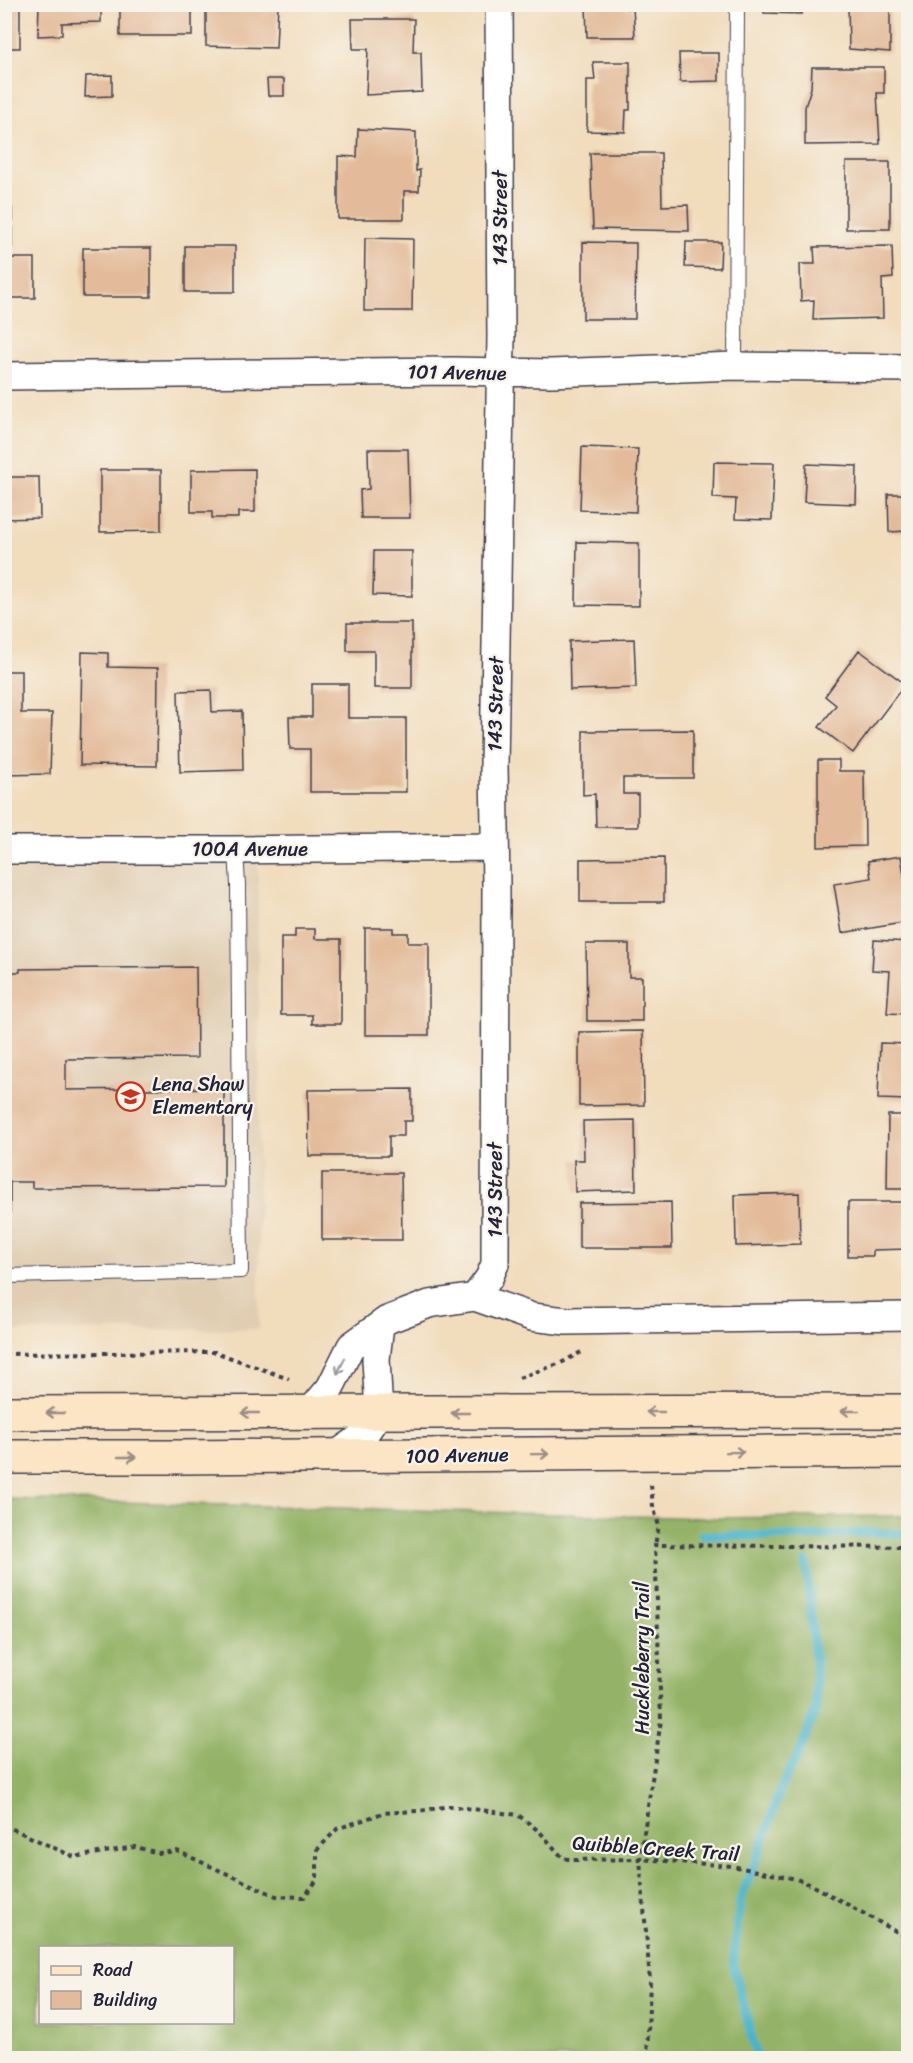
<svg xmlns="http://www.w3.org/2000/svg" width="913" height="2063" font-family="Sriracha,sans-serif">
<rect width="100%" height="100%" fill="#f7f3e8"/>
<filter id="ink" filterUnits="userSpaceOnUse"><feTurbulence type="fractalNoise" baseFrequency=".0167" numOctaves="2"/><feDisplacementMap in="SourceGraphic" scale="12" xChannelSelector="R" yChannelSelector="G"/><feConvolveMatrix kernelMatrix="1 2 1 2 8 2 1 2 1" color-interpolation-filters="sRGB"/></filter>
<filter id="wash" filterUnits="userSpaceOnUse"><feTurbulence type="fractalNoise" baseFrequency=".008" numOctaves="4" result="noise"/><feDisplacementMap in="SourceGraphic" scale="24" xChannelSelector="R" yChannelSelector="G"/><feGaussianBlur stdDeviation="1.35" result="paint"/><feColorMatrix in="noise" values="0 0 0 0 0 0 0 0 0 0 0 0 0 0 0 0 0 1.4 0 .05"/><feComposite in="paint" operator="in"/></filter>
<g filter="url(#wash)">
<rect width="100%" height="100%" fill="#f1dcbc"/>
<path fill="#e0cdb2" d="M258,855L259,1329L5,1331L4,863Z"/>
<path fill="#94b367" stroke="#5b6a51" stroke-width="1.5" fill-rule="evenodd" d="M5,1499L706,1518L908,1516V2058H5ZM40,1948H232V2022H40Z"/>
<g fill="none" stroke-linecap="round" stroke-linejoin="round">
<path stroke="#4bb4c9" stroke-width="9" d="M702,1535L809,1537L868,1532L908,1534
M757,2058L733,1964L740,1901L763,1842L781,1787L801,1749L816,1709L815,1660L806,1562"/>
</g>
<g id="blocks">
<path fill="#e3bb9a" d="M4,4H20V48H4Z
M39,4H101V22L62,23V35L38,36Z
M120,4H192V36H120Z
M206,4H278L276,48L206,46Z
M586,4H626V9L633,8L635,37H587Z
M764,4H802V14L764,13Z
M848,4H890V52L849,49Z
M352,19H414L413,52H421L422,92L366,95L368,49H353Z
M679,53H719V81L680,82Z
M593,62H630V110H626L625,132L587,131V80H595Z
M812,67H884V93H877L880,144L805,145V107L811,88Z
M112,75V96L85,97L86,76Z
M267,79H284V96H268Z
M358,129L416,132V171L420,170L419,191H404V219H338V156L357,157Z
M590,153H661L662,206L688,205L689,231L593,229Z
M846,162H890V229H846Z
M4,208H12V247H4Z
M365,238L413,239L412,311H364Z
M583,242L636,243L635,319H583Z
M686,242H721L720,268L685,267Z
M185,246H235V292H185Z
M892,246L893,278L882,279L883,318L813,320L814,300L801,301L800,264H815L814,247Z
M83,248H151V297H83Z
M4,258H35V298H4Z
M582,447L638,449L636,512L580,510Z
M368,449H408L410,518H361L360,490L369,489Z
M714,462L774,463L772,520L735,519L736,499L713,498Z
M806,464L857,466L856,504L804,502Z
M255,469V512H238V518H212V512H191V470Z
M100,470H161V531L100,532Z
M4,477H39L40,518L4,519Z
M888,494H908V531L889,532Z
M577,542L639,543V606L576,605Z
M374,551H412V596L373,595Z
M347,623H412V688H374V651H347Z
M634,639L636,688L570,690L569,641Z
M859,650L905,684L853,753L819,727L836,705L825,696Z
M82,652L108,653V667L158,668L157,766L80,765Z
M4,671H21V713H52L50,774L4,775Z
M312,684H348V718H406V792H310V749H290L289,717H312Z
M211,690L212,712L242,711L243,770L180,772L178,691Z
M693,730V778H623V794H638V827H596L595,794L583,795V731Z
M818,760H839V771H864L865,846L818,847Z
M901,856L908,901V922L842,933L834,884L871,878L868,861Z
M664,858V902H580V859Z
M365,928H393V933H408V943H429V1035H365Z
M295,929H315V939H341V1024H312V1015H281V937H295Z
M874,940L908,942V1014L887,1013L890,971L872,970Z
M586,944H629V977H642V1021H587Z
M196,967L197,1058L66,1059V1090L224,1088V1187L32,1188V1182H10V1212H4V972H20V969Z
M643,1031L644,1105L579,1106V1032Z
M880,1043L908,1044V1100L878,1099Z
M412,1089V1121H404V1136H389V1156H309L308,1090Z
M888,1115H908V1189H887Z
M635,1120L636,1190L575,1192L574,1160H584L583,1121Z
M322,1173H401L402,1240H322Z
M799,1193L800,1244L736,1246L735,1195Z
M671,1202L672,1248H579V1203Z
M848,1202H908V1249L873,1250V1256H848Z"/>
</g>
</g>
<g filter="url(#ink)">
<use href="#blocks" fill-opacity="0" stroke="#413e4e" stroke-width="1.5"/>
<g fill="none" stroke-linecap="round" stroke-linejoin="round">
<defs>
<path id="service" d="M735,366L737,4
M4,1276L241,1271L238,885L236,850"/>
<path id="minor" d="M4,376L453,371L551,373L735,366L908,368
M4,850H236L495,847
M475,1297L532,1317L566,1321L908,1316
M309,1413L330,1388L351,1346L387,1320L429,1304L475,1297L489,1278L495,1264L496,885L494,766L501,337L499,4
M334,1456L364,1435L379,1413L376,1359L380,1325"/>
<path id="secondary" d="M4,1413L908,1411
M4,1457H179L908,1451"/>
</defs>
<use href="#service" stroke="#413e4e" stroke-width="16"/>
<use href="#minor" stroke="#413e4e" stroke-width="30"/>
<use href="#secondary" stroke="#413e4e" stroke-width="36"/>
<path stroke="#413e4e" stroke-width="4" stroke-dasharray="4.5 4.5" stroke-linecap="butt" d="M4,1354L215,1352L289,1379
M519,1378L561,1363L581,1352
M651,1485L653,1506L659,1526L655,1545
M4,1825L74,1857L135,1847L159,1853L177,1851L276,1896L304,1897L317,1880V1850L337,1829L383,1813L419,1811L450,1806L518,1815L540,1832L563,1858L573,1860L640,1859L732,1866L796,1879L812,1885L908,1938
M647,2058L650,1981L640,1859L661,1720L655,1545L908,1547"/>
<use href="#service" stroke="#fff" stroke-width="14"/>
<use href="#minor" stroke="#fff" stroke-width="27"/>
<use href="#secondary" stroke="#fce5c4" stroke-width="33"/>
</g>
<defs><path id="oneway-shaft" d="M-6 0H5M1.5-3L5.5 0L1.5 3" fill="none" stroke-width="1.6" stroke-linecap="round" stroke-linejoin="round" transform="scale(1.5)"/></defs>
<use stroke="#9c9ca7" href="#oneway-shaft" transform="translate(341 1366) rotate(116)"/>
<g stroke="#9a8d86">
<use href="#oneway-shaft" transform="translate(850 1411) rotate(180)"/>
<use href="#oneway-shaft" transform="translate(655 1412) rotate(180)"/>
<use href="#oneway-shaft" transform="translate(55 1413) rotate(-180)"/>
<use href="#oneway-shaft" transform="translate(250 1413) rotate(-180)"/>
<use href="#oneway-shaft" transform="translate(460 1413) rotate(180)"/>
<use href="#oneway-shaft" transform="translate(735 1452) rotate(-1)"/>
<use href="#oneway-shaft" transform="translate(540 1454) rotate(-1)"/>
<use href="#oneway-shaft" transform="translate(127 1457)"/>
</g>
</g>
<defs>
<symbol id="school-ring" viewBox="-11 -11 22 22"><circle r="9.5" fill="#f7f3e8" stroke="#c8321e" stroke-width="1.5"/><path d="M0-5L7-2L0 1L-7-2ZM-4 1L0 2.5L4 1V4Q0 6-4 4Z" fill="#c8321e"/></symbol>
</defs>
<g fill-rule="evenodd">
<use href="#school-ring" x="114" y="1080" width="33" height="33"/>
</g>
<g text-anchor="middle" stroke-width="4.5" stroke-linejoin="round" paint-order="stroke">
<g font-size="20" fill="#22223b" stroke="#f7f3e8">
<text transform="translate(500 218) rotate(-90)" y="7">143 Street</text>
<text transform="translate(457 372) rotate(1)" y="7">101 Avenue</text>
<text transform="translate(495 704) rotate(-89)" y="7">143 Street</text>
<text x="250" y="856">100A Avenue</text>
<text transform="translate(495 1190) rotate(-90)" y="7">143 Street</text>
<text transform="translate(457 1455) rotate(-1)" y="7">100 Avenue</text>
<text transform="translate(642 1658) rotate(-90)" y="7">Huckleberry Trail</text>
<text transform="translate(656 1848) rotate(4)" y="7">Quibble Creek Trail</text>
</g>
<g font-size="20" fill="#22223b" stroke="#f7f3e8" text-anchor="start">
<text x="152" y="1091">Lena Shaw<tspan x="152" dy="23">Elementary</tspan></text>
</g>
</g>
<rect width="913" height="2063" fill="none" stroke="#f7f3e8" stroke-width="24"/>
<rect x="39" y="1946" width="195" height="78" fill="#f7f3e8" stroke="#a29fa3" stroke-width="1.5"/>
<rect x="51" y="1966" width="30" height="9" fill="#fce5c4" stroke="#a29fa3" stroke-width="1.5"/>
<text x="93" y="1976" font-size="18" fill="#22223b">Road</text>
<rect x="51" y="1991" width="30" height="18" fill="#e3bb9a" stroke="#a29fa3" stroke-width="1.5"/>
<text x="93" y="2006" font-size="18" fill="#22223b">Building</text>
</svg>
